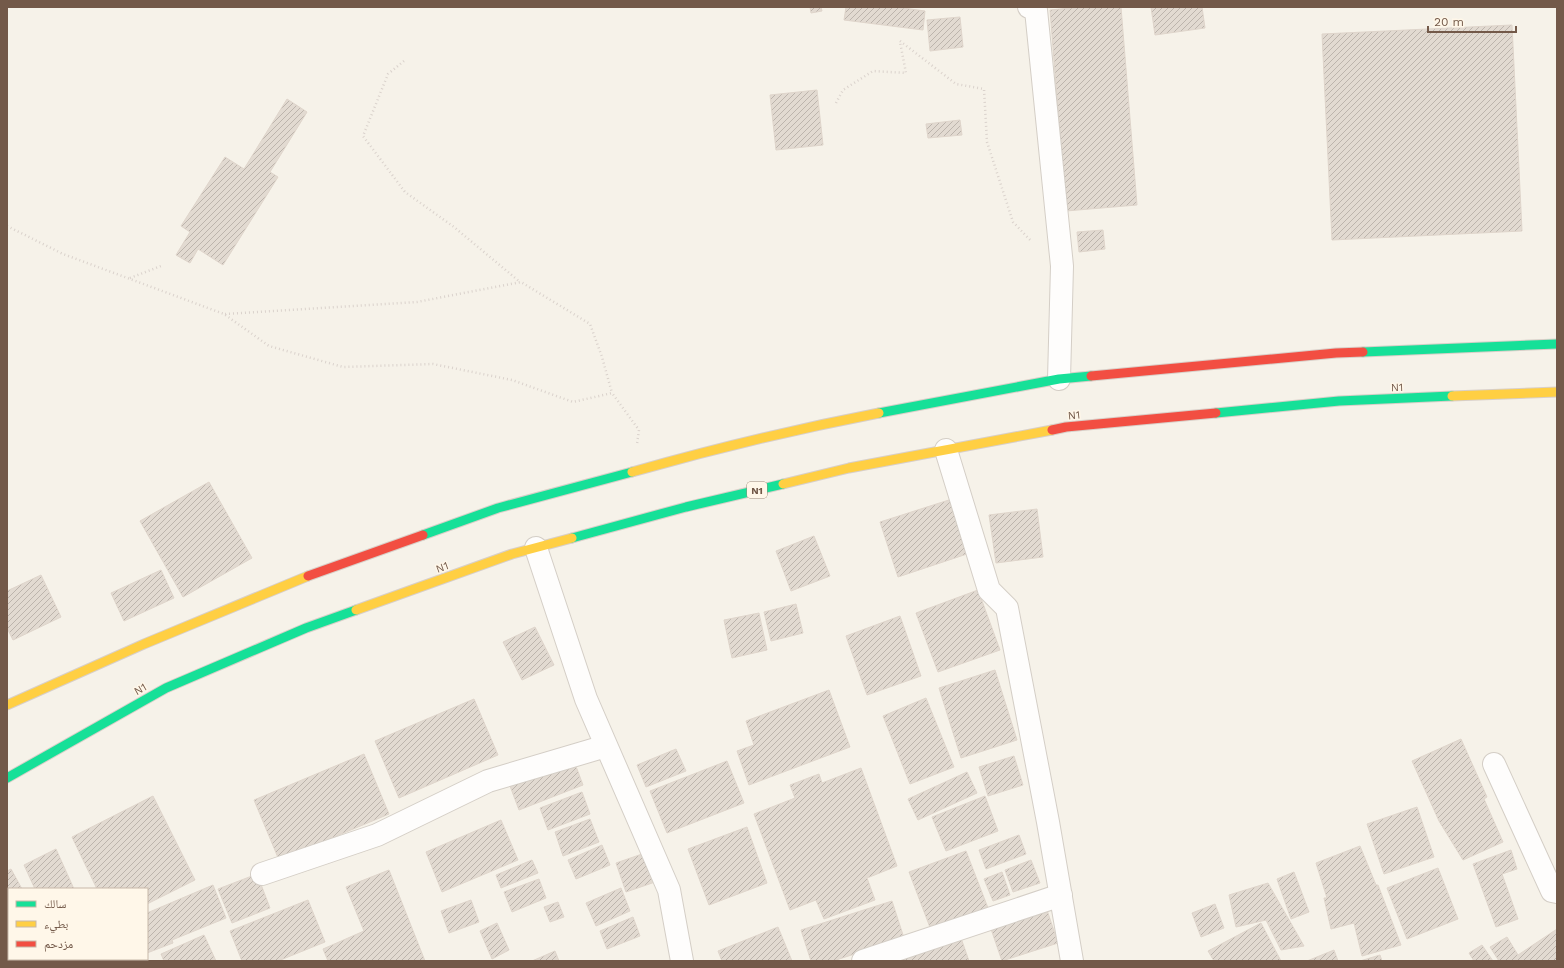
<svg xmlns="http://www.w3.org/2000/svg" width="1564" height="968" font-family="'Work Sans','Noto Naskh Arabic',sans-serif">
<defs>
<pattern id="building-hatch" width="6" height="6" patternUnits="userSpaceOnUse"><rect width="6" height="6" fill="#e2dad1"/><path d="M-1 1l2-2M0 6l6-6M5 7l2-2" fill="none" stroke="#bcb4ac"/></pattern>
</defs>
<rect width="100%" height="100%" fill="#f6f2e9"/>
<path fill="url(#building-hatch)" stroke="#dfd5cb" d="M810,7H821L822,11L811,13Z
M846,7H896L925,11L923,30L844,20Z
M1081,7H1121L1137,205L1066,211L1050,10Z
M1151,7H1202L1205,28L1155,35Z
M960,17L963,47L930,51L927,20Z
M1512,25L1522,231L1332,240L1322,34Z
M817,90L823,145L776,150L770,95Z
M287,99L307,112L270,172L278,177L223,265L198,249L190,263L176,255L190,232L181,226L225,157L244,169Z
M960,120L962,135L928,138L926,124Z
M1103,230L1105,249L1079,252L1077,232Z
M209,482L252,558L183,597L140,521Z
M952,499L970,553L898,577L880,522Z
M1037,509L1043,557L996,563L989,515Z
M814,536L830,576L791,591L776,551Z
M161,570L174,598L124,621L111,593Z
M41,575L61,617L13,640L7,628V591Z
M978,590L1000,650L938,672L916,613Z
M796,604L803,633L771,641L764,612Z
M759,613L767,650L732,658L724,620Z
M900,616L921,676L867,695L846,636Z
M535,627L554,665L522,680L503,642Z
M995,670L1017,740L961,758L939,688Z
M829,690L850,747L749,785L737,751L754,745L746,721Z
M926,698L954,767L910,784L883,716Z
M474,699L498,755L399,798L375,741Z
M1461,739L1487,797L1484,799L1503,842L1463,860L1439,821L1412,761Z
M676,749L686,771L646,787L637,765Z
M364,754L389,814L279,860L254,800Z
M1014,756L1023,785L988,796L979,767Z
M574,761L583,785L519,810L510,786Z
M727,761L744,803L667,833L650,791Z
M861,768L897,866L867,878L875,900L824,919L816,900L790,910L754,814L795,798L790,785L819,774L822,783Z
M967,772L977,793L918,820L908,799Z
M582,792L590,814L548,830L540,808Z
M153,796L195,880L147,904V889H97L72,837Z
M985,796L998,831L946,851L932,817Z
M1417,807L1434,857L1384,874L1367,824Z
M590,819L599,842L563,856L555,832Z
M501,820L518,860L442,892L426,852Z
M747,827L767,883L709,905L688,849Z
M1019,835L1026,854L986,869L979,850Z
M602,845L610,865L576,879L568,860Z
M1360,846L1376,885H1378L1401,945L1362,956L1354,923L1331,929L1324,898H1327L1316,863Z
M56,849L74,889H35L24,865Z
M1511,850L1517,869L1502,874L1518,919L1496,927L1473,864Z
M966,851L988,908L931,930L909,872Z
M648,852L658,881L626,892L616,863Z
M532,860L538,873L501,888L496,875Z
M1031,860L1040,883L1013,892L1005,870Z
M1438,868L1458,919L1407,939L1387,888Z
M11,869L22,889H9V937L7,938V871Z
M389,870L425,961H328L323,949L364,931L346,887Z
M1002,872L1010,895L993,901L984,879Z
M1294,872L1309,912L1291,919L1277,879Z
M257,874L270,908L232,923L218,889Z
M539,879L546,898L512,912L504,892Z
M1268,883L1304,946L1281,950L1266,920L1236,927L1229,895Z
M213,885L226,918L172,940L173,943L147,953V913Z
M621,888L630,911L596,926L586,903Z
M308,900L325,942L278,961H242L230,931Z
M471,900L479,922L449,933L441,911Z
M892,901L904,938L833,961H811L801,930Z
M558,902L564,917L550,922L544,907Z
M1215,904L1224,928L1201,937L1192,913Z
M1047,910L1058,943L1002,961L991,929Z
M633,917L640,936L607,949L600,931Z
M497,923L509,950L492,959L480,931Z
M1261,923L1281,961H1214L1208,951Z
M778,927L792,961H722L718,951Z
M1557,929V961H1499L1490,947L1507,937L1518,955Z
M204,935L216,961H164L161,954Z
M961,938L969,961H899V959Z
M1482,945L1493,961H1474L1469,953Z
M1334,950L1338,961H1307Z
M555,951L559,961H532Z
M1380,955L1382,961H1360Z
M50,959H63L64,961H46Z"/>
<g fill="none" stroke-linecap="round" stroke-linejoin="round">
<defs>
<path id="street" d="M1029,7L1036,10L1062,266L1059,379
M946,450L989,590L1007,608L1048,822L1072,961
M536,548L586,699L669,890L682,961
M1494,764L1552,891L1557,892
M262,874L377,835L488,781L606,746
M863,961L1061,895"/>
<path id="fast" d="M1363,352L1557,344
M879,413L1059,379L1091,376
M1216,413L1339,401L1452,396
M423,535L498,508L632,472
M572,538L686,507L783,484
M7,778L166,688L306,628L356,610"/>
<path id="slow" d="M1452,396L1557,392
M632,472C713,449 796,429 879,413
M783,484L849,468L1052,430
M356,610L512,554L572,538
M7,705L144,644L308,576"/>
<path id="jam" d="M1091,376L1336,353L1363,352
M1052,430L1066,427L1216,413
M308,576L423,535"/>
</defs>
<use href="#street" stroke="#d4cec6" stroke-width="24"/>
<use href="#fast" stroke="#d8cfc8" stroke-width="11"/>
<use href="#slow" stroke="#d8cfc8" stroke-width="11"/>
<use href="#jam" stroke="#d8cfc8" stroke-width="11"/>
<path stroke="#dad2cc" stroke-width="2.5" stroke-dasharray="1 3" stroke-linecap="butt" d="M900,41L956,84L984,89L987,142L1013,222L1032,242
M404,61L388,74L363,136L405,192L454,227L520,282
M836,103L843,90L873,71L906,73L900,42
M7,226L63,254L224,314L269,346L343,367L433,364L512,380L573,402L612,393L639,430L637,444
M130,278L161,266
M225,314L417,302L521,282L590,324L602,357L612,393"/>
<use href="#street" stroke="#fefdfc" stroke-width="22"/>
<use href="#fast" stroke="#16e098" stroke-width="9"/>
<use href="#slow" stroke="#ffcf43" stroke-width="9"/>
<use href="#jam" stroke="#f24e42" stroke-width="9"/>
</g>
<g text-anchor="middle" stroke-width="3" stroke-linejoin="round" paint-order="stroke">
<rect fill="#fff7e9" stroke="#9d8879" stroke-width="1" x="747" y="482" width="20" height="16" rx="3"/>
<g font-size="10" font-weight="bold" fill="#735949">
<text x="757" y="494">N1</text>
</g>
<g font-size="11" fill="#735949" stroke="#fff7e9">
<text transform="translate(1397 387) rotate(-2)" y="4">N1</text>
<text transform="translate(1074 415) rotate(-6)" y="4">N1</text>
<text transform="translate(442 567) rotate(-20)" y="4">N1</text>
<text transform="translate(140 689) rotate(-30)" y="4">N1</text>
</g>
</g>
<rect width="1564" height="968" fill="none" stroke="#735949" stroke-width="16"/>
<rect x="8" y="888" width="140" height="72" fill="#fff7e9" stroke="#c7b8a9"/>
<rect x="16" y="901" width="20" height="6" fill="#16e098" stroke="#c7b8a9"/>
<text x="44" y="908" font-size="12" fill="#735949">سالك</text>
<rect x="16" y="921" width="20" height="6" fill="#ffcf43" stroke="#c7b8a9"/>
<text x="44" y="928" font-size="12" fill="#735949">بطيء</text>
<rect x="16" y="941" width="20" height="6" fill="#f24e42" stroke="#c7b8a9"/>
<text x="44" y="948" font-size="12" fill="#735949">مزدحم</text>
<path d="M1428 26v6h88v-6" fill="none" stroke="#735949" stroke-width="2"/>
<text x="1434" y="26" font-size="12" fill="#735949" stroke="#fff7e9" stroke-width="3" paint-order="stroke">20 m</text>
</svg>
